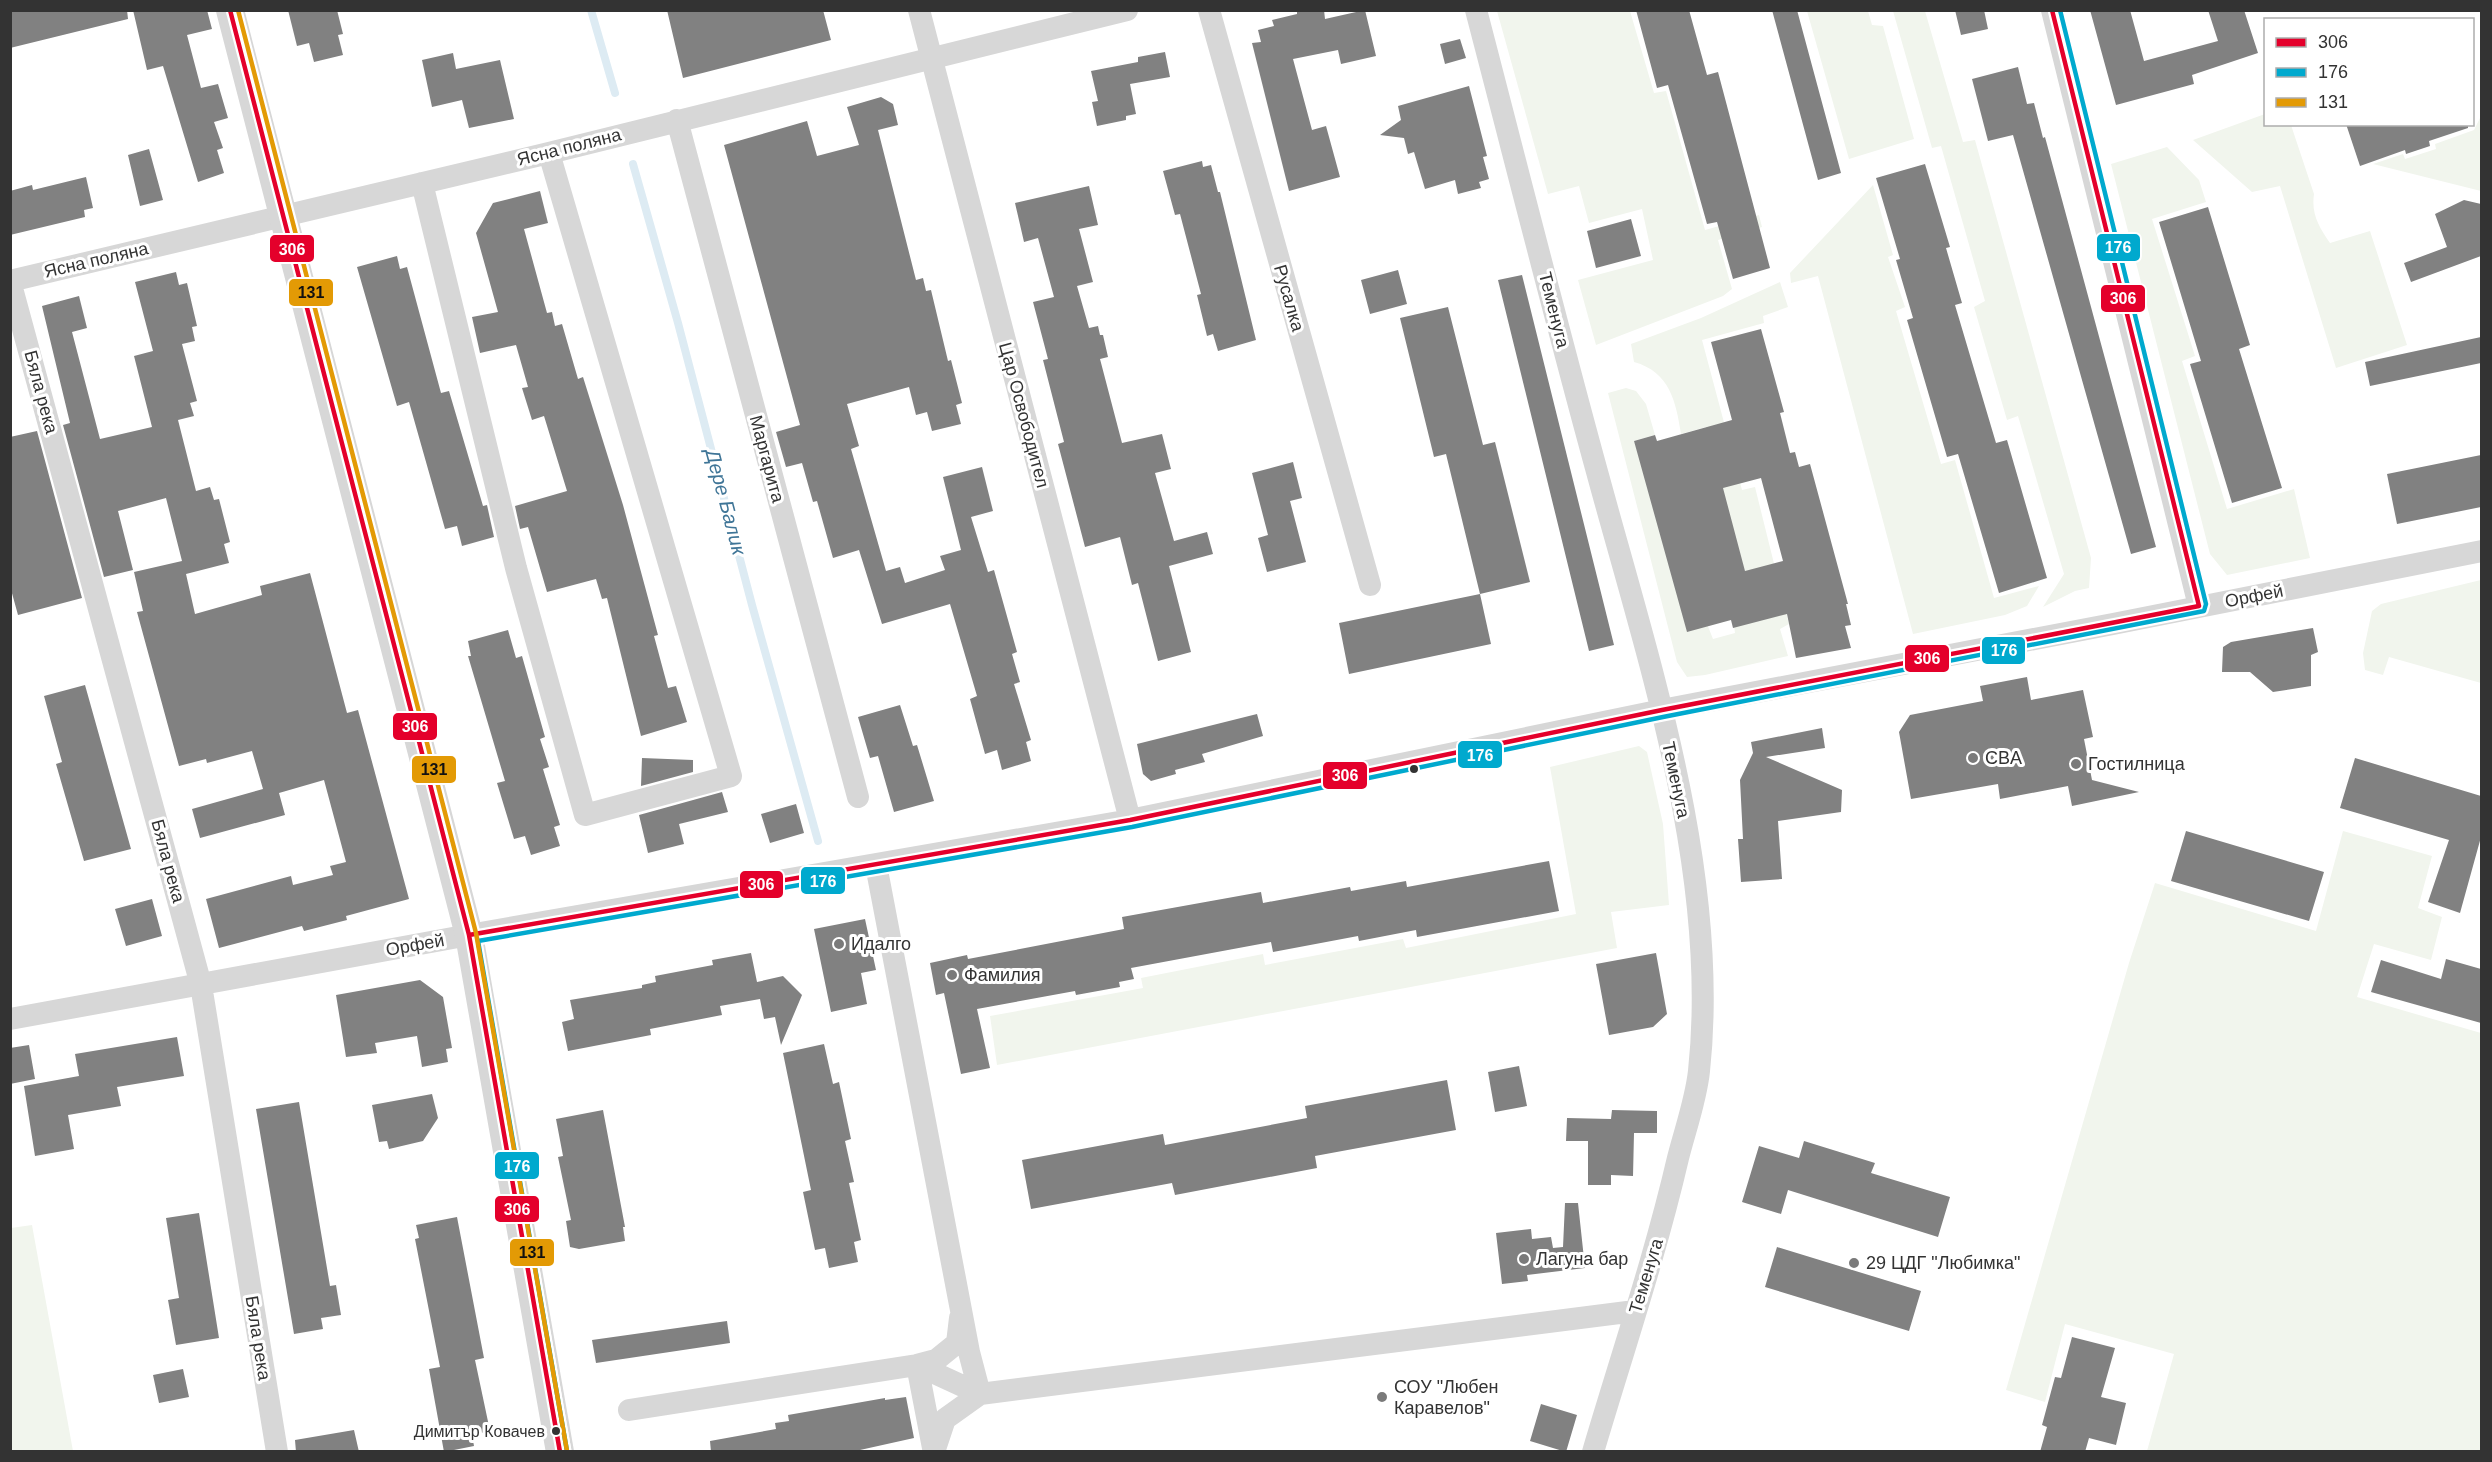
<svg xmlns="http://www.w3.org/2000/svg" width="2492" height="1462" font-family="Arial,sans-serif">
<rect width="100%" height="100%" fill="#fff"/>
<path fill="#f1f5ed" d="M1497,11H1630L1654,93L1666,91L1705,230L1759,215L1762,227L1718,240L1732,289L1723,296L1596,345L1578,280L1653,260L1642,209L1589,223L1579,186L1548,194Z
M1807,11H1868L1872,25L1883,26L1914,139L1849,159Z
M1893,11H1925L1963,142L1975,140L2091,558L2089,588L2075,591L2043,607L2064,574L2018,416L2007,420L1974,307L1985,301L1941,146L1932,148Z
M2265,114L2266,124L2291,125L2314,194C2311,214 2319,227 2330,243L2370,231L2407,345L2336,368L2280,186L2252,192L2193,140Z
M2481,116V191L2373,164L2403,154L2405,159L2436,149L2435,144L2474,130Z
M2167,147L2199,180L2206,202L2152,219L2195,356L2182,361L2227,509L2294,489L2310,558L2227,575L2210,554L2111,164Z
M1873,185L1893,255L1888,257L1905,307L1896,311L1941,464L1955,460L1994,598L2039,586L2027,606L2005,615L1913,634L1818,276L1791,283L1790,273Z
M1780,282L1788,307L1763,316L1764,323L1702,340L1742,490L1755,487L1789,624L1780,629L1788,656L1705,675L1687,677L1677,662L1608,393L1626,388L1636,391L1646,404L1655,435L1634,441L1713,639L1735,633L1706,427L1681,434C1676,402 1670,372 1634,362L1631,344L1701,318Z
M2481,580V683L2389,657L2383,675L2365,670L2363,653L2372,611L2381,604Z
M1639,746L1647,752L1663,824L1669,905L1611,912L1617,948L997,1065L990,1016L1143,988L1141,978L1263,954L1265,965L1403,939L1406,948L1576,914L1550,767Z
M2343,831L2432,856L2418,908L2442,917L2431,960L2374,944L2357,997L2481,1033V1451H2147L2174,1354L2065,1324L2045,1402L2006,1390L2129,963L2155,883L2316,931Z
M32,1225L73,1451H11V1228Z"/>
<g fill="none" stroke-linecap="round" stroke-linejoin="round">
<path stroke="#ddebf3" stroke-width="8" d="M591,10L615,93
M633,164L678,323L752,605L818,841"/>
</g>
<path fill="#818181" fill-rule="evenodd" d="M10,10H127L128,19L10,48Z
M133,10H207L212,29L187,35L201,88L218,84L228,118L214,122L223,148L217,150L224,173L198,182L163,66L147,70Z
M288,10H337L343,34L338,35L343,55L314,62L309,43L297,46Z
M667,10H823L831,40L683,78Z
M1297,10H1324L1325,19L1365,10L1376,56L1341,64L1338,50L1293,59L1312,130L1326,126L1340,177L1289,191L1252,43L1261,42L1258,30L1274,26L1272,20L1297,14Z
M1636,10H1689L1707,75L1718,72L1770,268L1733,279L1717,222L1707,224L1668,85L1657,88Z
M1772,10H1797L1841,173L1818,180Z
M1955,10H1984L1988,29L1961,35Z
M2090,10H2130L2144,61L2218,41L2208,10H2244L2258,53L2192,75L2194,84L2116,105Z
M1460,39L1466,58L1445,64L1440,44Z
M1165,52L1170,77L1130,84L1136,114L1126,116V120L1097,126L1092,102L1098,101L1091,71L1138,62V57Z
M453,53L456,69L500,60L514,119L469,128L462,100L432,107L422,60Z
M2018,67L2027,104L2034,103L2043,138L2045,137L2156,547L2131,554L2013,135L1988,141L1972,79Z
M1469,86L1487,156L1483,157L1489,179L1479,182L1481,188L1458,194L1455,180L1425,189L1414,152L1408,154L1404,138L1380,135L1401,120L1398,106Z
M881,97L893,104L898,125L878,130L916,280L923,278L926,291L931,290L948,361L951,360L962,403L956,405L961,424L932,431L927,412L916,415L909,387L847,404L859,446L851,449L886,571L900,567L905,583L945,570L940,556L961,550L943,477L982,467L993,511L971,517L988,572L994,570L1017,652L1012,654L1020,682L1014,684L1031,740L1026,742L1031,761L1002,770L997,750L985,754L970,699L977,696L950,604L882,624L859,550L833,558L817,501L813,502L802,463L786,467L776,432L800,425L724,145L807,121L817,156L859,145L847,107Z
M2346,124H2468V128L2429,141L2430,146L2406,154L2405,150L2360,166Z
M149,149L163,200L140,206L128,155Z
M1202,161L1203,167L1211,165L1218,192H1220L1256,340L1218,351L1213,334L1207,336L1197,295L1201,294L1180,214L1175,215L1163,171Z
M1925,164L1950,247L1946,248L1962,303L1955,305L1996,443L2007,440L2047,578L1999,593L1958,454L1947,457L1907,320L1913,318L1896,260L1900,259L1876,178Z
M86,177L93,208L84,210L85,217L10,235V191L32,185L33,190Z
M1089,186L1098,225L1079,229L1093,282L1077,286L1089,328L1098,326L1100,335H1103L1108,357L1100,359L1122,443L1162,434L1171,469L1155,473L1174,541L1207,532L1213,554L1169,566L1191,652L1158,661L1138,583L1132,585L1120,537L1085,547L1058,444L1064,442L1043,360L1048,359L1033,302L1054,297L1038,238L1024,242L1015,203Z
M540,191L548,223L524,229L547,313L552,312L555,326L562,324L578,379L583,377L623,505L658,635L654,636L668,688L676,686L687,722L641,736L607,598L602,599L596,579L547,592L528,527L520,529L515,506L567,491L544,416L532,420L522,388L528,387L516,345L480,353L472,317L498,312L476,233L493,203Z
M2464,200L2481,204V256L2411,282L2404,263L2447,247L2435,214Z
M2208,207L2250,345L2239,349L2282,488L2232,503L2190,364L2201,361L2159,222Z
M1631,219L1641,256L1596,268L1587,231Z
M397,256L400,269L407,267L441,393L449,391L483,506L487,505L494,537L462,546L457,526L445,529L409,402L397,406L357,267Z
M1398,270L1407,304L1370,314L1361,280Z
M176,272L179,285L187,283L197,326L192,327L195,341L182,344L197,401L190,403L194,416L178,420L196,491L210,487L214,500L219,499L230,542L224,544L229,563L186,574L195,614L262,595L260,586L310,573L347,713L358,710L409,899L346,916L347,920L304,931L302,926L219,948L206,899L291,876L293,885L333,875L330,866L346,862L324,780L279,793L285,815L200,838L192,809L263,789L252,751L207,763L206,759L179,766L137,612L143,611L134,572L182,561L166,498L118,511L133,570L104,577L63,425L70,423L42,306L79,296L87,328L72,332L100,439L152,427L134,356L153,351L135,282Z
M1522,275L1614,645L1589,651L1498,280Z
M1448,307L1483,445L1495,442L1530,582L1480,594L1446,454L1434,457L1400,318Z
M1761,329L1784,412L1780,413L1790,453L1795,452L1799,467L1810,464L1848,604H1846L1851,625L1845,626L1851,648L1796,658L1787,614L1733,628L1731,620L1687,632L1634,441L1655,435L1657,441L1732,420L1711,342ZM1761,478L1783,561L1745,571L1723,488Z
M2481,337V363L2370,386L2365,362Z
M37,431L82,598L18,615L10,586V437Z
M2481,455V507L2397,524L2387,474Z
M1293,462L1302,498L1290,501L1306,562L1267,572L1258,538L1268,535L1252,473Z
M1480,594L1491,644L1349,674L1339,623Z
M2313,628L2318,652L2311,655V686L2273,692L2250,672H2222L2223,647L2231,642Z
M508,630L516,658L522,656L545,737L540,739L549,767L543,769L560,825L554,827L560,846L531,855L525,836L514,839L497,783L505,781L468,656H471L468,641Z
M2027,677L2031,700L2083,690L2093,737L2084,739L2092,780L2139,792L2072,806L2068,786L2000,799L1998,784L1911,799L1899,732L1910,715L1983,701L1980,686Z
M85,685L131,849L84,861L56,764L62,762L44,696Z
M900,705L913,746L917,745L934,801L894,812L878,756L870,758L858,717Z
M1257,714L1263,736L1202,754L1205,762L1175,770L1176,774L1151,781L1143,774L1137,744Z
M1822,728L1825,748L1766,757L1842,790L1841,812L1778,821L1782,879L1741,882L1738,839H1743L1740,780L1753,753L1751,742Z
M642,758L693,760V772L641,786Z
M2355,758L2481,796V837L2460,913L2428,902L2449,840L2340,808Z
M722,792L728,812L679,824L684,844L648,853L639,815Z
M796,804L804,833L770,843L761,814Z
M2186,831L2324,872L2309,921L2171,881Z
M1549,861L1559,911L1417,937L1416,930L1359,941L1358,936L1273,952L1271,942L1131,968L1134,979L1119,982L1120,987L1076,995L1075,991L977,1009L990,1068L961,1074L944,993L936,995L930,963L967,955L968,959L1124,929L1122,917L1261,892L1263,903L1350,887L1351,891L1406,881L1407,887Z
M152,899L162,936L126,946L115,909Z
M865,919L876,970L861,973L867,1004L831,1012L814,929Z
M751,953L757,982L783,976L802,995L781,1045L775,1017L764,1019L760,999L720,1006L722,1015L650,1029L651,1035L568,1051L562,1022L574,1019L570,1000L642,988V985L656,982L655,976L713,965L712,960Z
M1656,953L1667,1014L1653,1027L1609,1035L1596,964Z
M2446,959L2481,969V1023L2371,992L2381,960L2441,979Z
M420,980L443,997L452,1048L446,1049L448,1062L422,1067L417,1036L375,1043L377,1053L346,1057L336,995Z
M177,1037L184,1076L117,1087L121,1106L68,1115L74,1149L35,1156L24,1086L79,1076L75,1054Z
M824,1044L833,1084L839,1082L851,1139L845,1141L854,1182L849,1183L861,1240L854,1242L858,1262L829,1268L825,1248L815,1250L803,1192L811,1190L783,1053Z
M29,1045L35,1079L10,1084V1048Z
M1519,1066L1527,1106L1495,1112L1488,1072Z
M1447,1080L1456,1130L1315,1156L1317,1168L1175,1195L1172,1183L1031,1209L1022,1160L1163,1134L1165,1145L1307,1118L1305,1106Z
M432,1094L438,1118L423,1141L389,1149L387,1141L379,1142L372,1105Z
M299,1102L330,1286L336,1285L341,1315L321,1318L323,1329L294,1334L256,1109Z
M603,1110L625,1227H623L625,1241L579,1249L570,1247L566,1221L571,1220L558,1157L563,1156L556,1119Z
M1612,1110L1657,1111V1133H1634L1633,1176L1611,1175V1185H1588V1141H1566L1567,1118L1611,1119Z
M1804,1141L1875,1163L1871,1173L1950,1197L1938,1237L1788,1190L1781,1214L1742,1202L1759,1146L1799,1158Z
M1565,1203H1578L1585,1268L1527,1275L1528,1281L1502,1284L1496,1233L1531,1229L1532,1239L1551,1237L1553,1248L1563,1247Z
M199,1213L219,1338L176,1345L168,1300L179,1298L166,1218Z
M457,1217L484,1358L475,1360L490,1431L472,1435L474,1446L444,1452L429,1369L440,1367L415,1239L419,1238L416,1225Z
M1777,1247L1921,1291L1909,1331L1765,1287Z
M727,1321L730,1343L596,1363L592,1340Z
M2072,1337L2115,1348L2101,1397L2126,1403L2116,1445L2089,1438L2085,1452H2040L2047,1427L2042,1425L2055,1377L2061,1378Z
M183,1369L189,1397L159,1403L153,1375Z
M906,1397L914,1438L851,1452H711L710,1441L776,1429L775,1423L789,1421L788,1415L885,1398V1400Z
M1541,1404L1577,1415L1566,1452L1530,1441Z
M354,1430L359,1452H296L295,1440Z"/>
<g fill="none" stroke-linecap="round" stroke-linejoin="round">
<path stroke="#d7d7d7" stroke-width="22" d="M919,10L1130,820
M1209,10L1370,585
M1476,10C1517,167 1556,323 1599,479C1650,666 1720,876 1699,1071C1696,1100 1685,1130 1678,1158C1655,1257 1622,1354 1593,1452
M2052,10L2199,606
M677,120L858,797
M422,183L516,568L585,815L731,776L549,153
M10,281L201,985L277,1452
M10,281L549,153L1127,10
M876,865L969,1352L980,1394L945,1419L934,1452
M10,1019L469,935L1130,820L1662,710L2113,624L2482,551
M629,1410L917,1365L980,1394L1635,1311
M933,1448L917,1365L936,1360L957,1343L960,1318"/>
<path stroke="#d7d7d7" stroke-width="28" d="M230,10L469,935L560,1452"/>
<defs>
<path id="bus-1" d="M230,10L469,935L560,1452
M469,935L1130,820L1662,710L2199,606L2052,10"/>
<path id="bus-2" d="M567,1451L478,941L1132,827L1663,717L2204,611L2206,604L2060,10"/>
<path id="bus-3" d="M238,10L476,933L567,1451"/>
</defs>
<use href="#bus-1" stroke="#fff" stroke-width="9"/>
<use href="#bus-2" stroke="#fff" stroke-width="9"/>
<use href="#bus-3" stroke="#fff" stroke-width="9"/>
<use href="#bus-1" stroke="#e4002b" stroke-width="4.5"/>
<use href="#bus-2" stroke="#00a9ce" stroke-width="4.5"/>
<use href="#bus-3" stroke="#e39a05" stroke-width="4.5"/>
</g>
<g fill="#7a7a7a" stroke="#fff" stroke-width="2">
<circle cx="1973" cy="758" r="6"/>
<circle cx="2076" cy="764" r="6"/>
<circle cx="839" cy="944" r="6"/>
<circle cx="952" cy="975" r="6"/>
<circle cx="1524" cy="1259" r="6"/>
<circle cx="1854" cy="1263" r="6"/>
<circle cx="1382" cy="1397" r="6"/>
</g>
<g fill="#333" stroke="#fff" stroke-width="2">
<circle cx="1414" cy="769" r="5"/>
<circle cx="556" cy="1431" r="5"/>
</g>
<g text-anchor="middle" stroke-width="6" stroke-linejoin="round" paint-order="stroke">
<g font-size="16" fill="#333" stroke="#fff" text-anchor="end">
<text x="545" y="1437">Димитър Ковачев</text>
</g>
<g font-size="18" fill="#333" stroke="#fff">
<text transform="translate(569 147) rotate(-14)" y="6">Ясна поляна</text>
<text transform="translate(96 260) rotate(-13)" y="6">Ясна поляна</text>
<text transform="translate(1289 298) rotate(74)" y="6">Русалка</text>
<text transform="translate(1554 310) rotate(76)" y="6">Теменуга</text>
<text transform="translate(41 392) rotate(75)" y="6">Бяла река</text>
<text transform="translate(1024 415) rotate(75)" y="6">Цар Освободител</text>
<text transform="translate(767 459) rotate(75)" y="6">Маргарита</text>
<text transform="translate(2254 596) rotate(-11)" y="6">Орфей</text>
<text transform="translate(1676 780) rotate(78)" y="6">Теменуга</text>
<text transform="translate(168 861) rotate(75)" y="6">Бяла река</text>
<text transform="translate(415 945) rotate(-10)" y="6">Орфей</text>
<text transform="translate(1646 1276) rotate(-73)" y="6">Теменуга</text>
<text transform="translate(258 1338) rotate(81)" y="6">Бяла река</text>
</g>
<g font-size="18" fill="#333" stroke="#fff" text-anchor="start">
<text x="1985" y="764">CBA</text>
<text x="2088" y="770">Гостилница</text>
<text x="851" y="950">Идалго</text>
<text x="964" y="981">Фамилия</text>
<text x="1536" y="1265">Лагуна бар</text>
<text x="1866" y="1269">29 ЦДГ "Любимка"</text>
<text x="1394" y="1393">СОУ "Любен<tspan x="1394" dy="21">Каравелов"</tspan></text>
</g>
<g font-size="20" font-style="italic" fill="#3f7597" stroke="#fff">
<text transform="translate(726 502) rotate(75)" y="7">Дере Балик</text>
</g>
</g>
<g stroke="#fff" stroke-width="2">
<rect x="2096" y="233" width="45" height="29" rx="6" fill="#00a9ce"/>
<rect x="269" y="234" width="46" height="29" rx="6" fill="#e4002b"/>
<rect x="288" y="278" width="46" height="29" rx="6" fill="#e39a05"/>
<rect x="2100" y="284" width="46" height="29" rx="6" fill="#e4002b"/>
<rect x="1981" y="636" width="45" height="29" rx="6" fill="#00a9ce"/>
<rect x="1904" y="644" width="46" height="29" rx="6" fill="#e4002b"/>
<rect x="392" y="712" width="46" height="29" rx="6" fill="#e4002b"/>
<rect x="1457" y="740" width="46" height="29" rx="6" fill="#00a9ce"/>
<rect x="411" y="755" width="46" height="29" rx="6" fill="#e39a05"/>
<rect x="1322" y="761" width="46" height="29" rx="6" fill="#e4002b"/>
<rect x="800" y="866" width="46" height="29" rx="6" fill="#00a9ce"/>
<rect x="739" y="870" width="45" height="29" rx="6" fill="#e4002b"/>
<rect x="494" y="1151" width="46" height="29" rx="6" fill="#00a9ce"/>
<rect x="494" y="1195" width="46" height="28" rx="6" fill="#e4002b"/>
<rect x="509" y="1238" width="46" height="29" rx="6" fill="#e39a05"/>
</g>
<g font-size="16" text-anchor="middle" font-weight="bold" fill="#fff">
<text x="2118" y="253">176</text>
<text x="292" y="255">306</text>
<text x="2123" y="304">306</text>
<text x="2004" y="656">176</text>
<text x="1927" y="664">306</text>
<text x="415" y="732">306</text>
<text x="1480" y="761">176</text>
<text x="1345" y="781">306</text>
<text x="823" y="887">176</text>
<text x="761" y="890">306</text>
<text x="517" y="1172">176</text>
<text x="517" y="1215">306</text>
</g>
<g font-size="16" text-anchor="middle" font-weight="bold" fill="#111">
<text x="311" y="298">131</text>
<text x="434" y="775">131</text>
<text x="532" y="1258">131</text>
</g>
<rect width="2492" height="1462" fill="none" stroke="#333333" stroke-width="24"/>
<rect x="2264" y="18" width="210" height="108" fill="#ffffff" stroke="#adadad" stroke-width="1.5"/>
<rect x="2276" y="38" width="30" height="9" fill="#e4002b" stroke="#adadad" stroke-width="1.5"/>
<text x="2318" y="48" font-size="18" fill="#333333">306</text>
<rect x="2276" y="68" width="30" height="9" fill="#00a9ce" stroke="#adadad" stroke-width="1.5"/>
<text x="2318" y="78" font-size="18" fill="#333333">176</text>
<rect x="2276" y="98" width="30" height="9" fill="#e39a05" stroke="#adadad" stroke-width="1.5"/>
<text x="2318" y="108" font-size="18" fill="#333333">131</text>
</svg>
